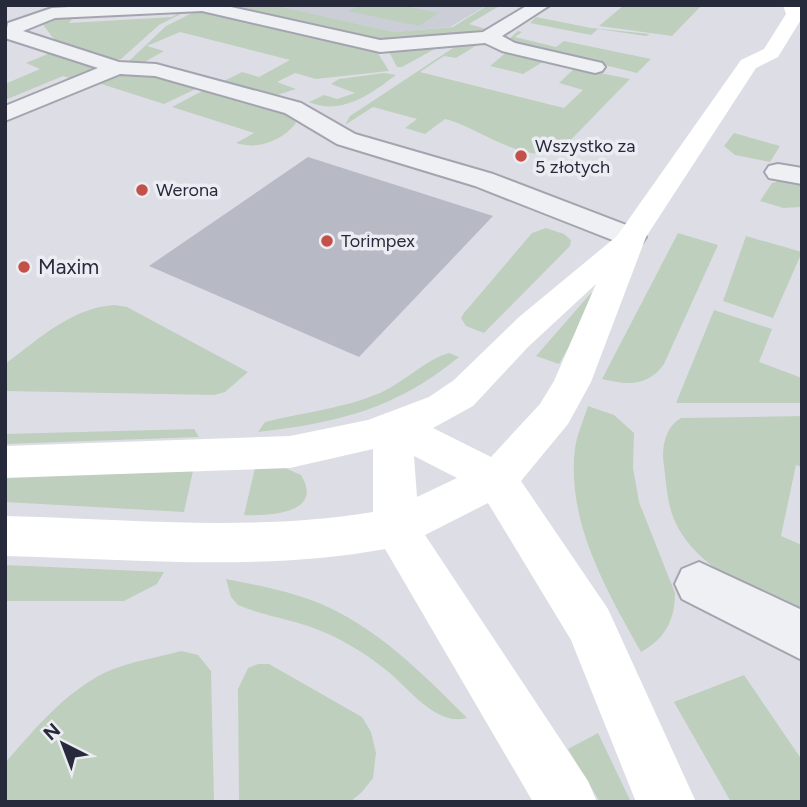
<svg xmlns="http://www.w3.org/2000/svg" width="807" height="807" font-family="Figtree,sans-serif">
<rect width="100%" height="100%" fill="#dddee5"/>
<path fill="#cbcdd7" d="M274,5H487L450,27L394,32Z"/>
<path fill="#bfcfbe" d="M226,5H274L394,32L453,27L488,5H501L469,24L486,29L482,30L392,42L371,41Z
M359,5H400L439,13L419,26L348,11Z
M624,5H702L672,36L599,26Z
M185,9L189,10L159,25L121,59L115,60L57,43L40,21L74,16L69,23L172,17Z
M198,10L376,50L389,71L316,79L295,73L277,82L296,89L274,96L224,81L242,72L259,77L290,60L180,32L147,46L164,51L141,64L127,63L166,26Z
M536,17L591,28L650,34L646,36L598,29L591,35L530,23Z
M518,31L522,32L515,37L556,47L564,41L651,59L637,73L507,41Z
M462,42L477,45L456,58L444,56L420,72L564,108L583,90L559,83L575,68L630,79L561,150C523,166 481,128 445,119L425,134L405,128L417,119L373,107L345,125L350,116Z
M440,46L402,67H397L388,50Z
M508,51L546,60L523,74L490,66Z
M50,53L87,64L92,69L73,79L63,76L5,100V84L40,69L26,63Z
M384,73L396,75C371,94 341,116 309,102L324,95L337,99L355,93L331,84L339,79Z
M145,74L151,75L200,87L164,104L95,82L120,76Z
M206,89L284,113L293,117L296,123C282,141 258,150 236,143L254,133L172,107Z
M734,133L780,146L770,162L735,155L724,146Z
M787,179L802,181V207L783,208L760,201L772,183Z
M546,228L564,234L571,240L570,246L484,333L466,326L461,318L464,313L532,233Z
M678,233L718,245L664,364C648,387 627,385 602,379Z
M746,236L802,252L773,318L723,301Z
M591,293L599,295L559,364L536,356Z
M114,305L127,307L248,372L225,392L214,395L5,391V364C39,339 71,308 114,305Z
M714,310L772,329L759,362L802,378V403H676Z
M449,353L459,357C396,409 337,423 258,432L265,422C304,412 342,409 380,393C403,383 428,358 449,353Z
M588,406L614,415L634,433L633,468L639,502L675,593C675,620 665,639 641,652C607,591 566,522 575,448C577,434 584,419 588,406Z
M802,416V467L796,465L781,536L802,545V613C754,591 691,568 672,514C667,499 666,481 664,466C661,448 665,427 681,418Z
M194,429L199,437L5,444V434Z
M255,468H285L301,475C325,514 268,516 244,515Z
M193,471L184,512L5,502V477Z
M5,565L164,572L157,584L124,601H5Z
M226,579C257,585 289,591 319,603C378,628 422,673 467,718C436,727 408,687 386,670C366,654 341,638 316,629C291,619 263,616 238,605L231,597Z
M181,651L198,655L211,671L214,802H5V763C35,729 63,694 104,673C127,662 156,658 181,651Z
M258,664H269L362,717L371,732L376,753L373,778L362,792L350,802H239L238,689L248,668Z
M744,675L802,760V802H731L674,702Z
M598,733L631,802H600L568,749Z"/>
<path fill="#b7b9c5" d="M308,157L493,216L359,357L149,266Z"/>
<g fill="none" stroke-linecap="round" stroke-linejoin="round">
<defs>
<path id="street" d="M103,5H222L380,40L483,32L528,5H550L502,36L515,43L602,63L605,67L602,71L595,73L502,51L485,43L380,52L202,11L55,18L23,31L119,62L156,64L301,103L355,134L493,174L642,231L646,237L642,243L631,246L620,243L475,186L337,144L285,113L155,76L120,74L5,121V106L98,68L5,38L8,23L52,8Z
M778,164L802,168V184L769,178L765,172L769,166Z
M699,562L802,610V660L682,599L675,584L682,569Z"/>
</defs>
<use href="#street" stroke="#a3a4af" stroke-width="4"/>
<use href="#street" fill="#eff0f4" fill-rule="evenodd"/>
<path fill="#fff" fill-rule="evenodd" d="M783,5H801L802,18L778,57L756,68L646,237L591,382L568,424L521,481L608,609L696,802H636L571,640L488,503L425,535L588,781L597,802H533L385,549C260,572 132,559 5,556V516C127,519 253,532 373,512V449L290,468L5,478V446L290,436L368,420L429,397L454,380L519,317L617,236L741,60L764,49L786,14ZM596,284L554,381L540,404L491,457L433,428L473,406L528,347ZM414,456L457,478L417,497Z"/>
</g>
<g fill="#c35149" stroke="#ecedf3" stroke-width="2.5">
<circle cx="521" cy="156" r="7"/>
<circle cx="142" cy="190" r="7"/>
<circle cx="327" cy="241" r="7"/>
<circle cx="24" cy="267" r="7"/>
</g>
<g text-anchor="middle" stroke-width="7" stroke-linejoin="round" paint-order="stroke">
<g font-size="18" fill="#272a3b" stroke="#ecedf3" text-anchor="start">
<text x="535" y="152">Wszystko za<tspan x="535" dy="21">5 złotych</tspan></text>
<text x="156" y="196">Werona</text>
<text x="341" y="247">Torimpex</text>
</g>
<g font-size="21" fill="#272a3b" stroke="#ecedf3" text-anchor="start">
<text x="38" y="274">Maxim</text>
</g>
</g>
<rect width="807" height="807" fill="none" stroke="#272a3b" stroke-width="14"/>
<g transform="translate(63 744) rotate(318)" stroke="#ecedf3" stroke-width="5" paint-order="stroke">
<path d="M0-5L12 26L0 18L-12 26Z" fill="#272a3b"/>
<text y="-10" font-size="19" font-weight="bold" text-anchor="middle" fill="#272a3b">N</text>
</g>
</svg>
